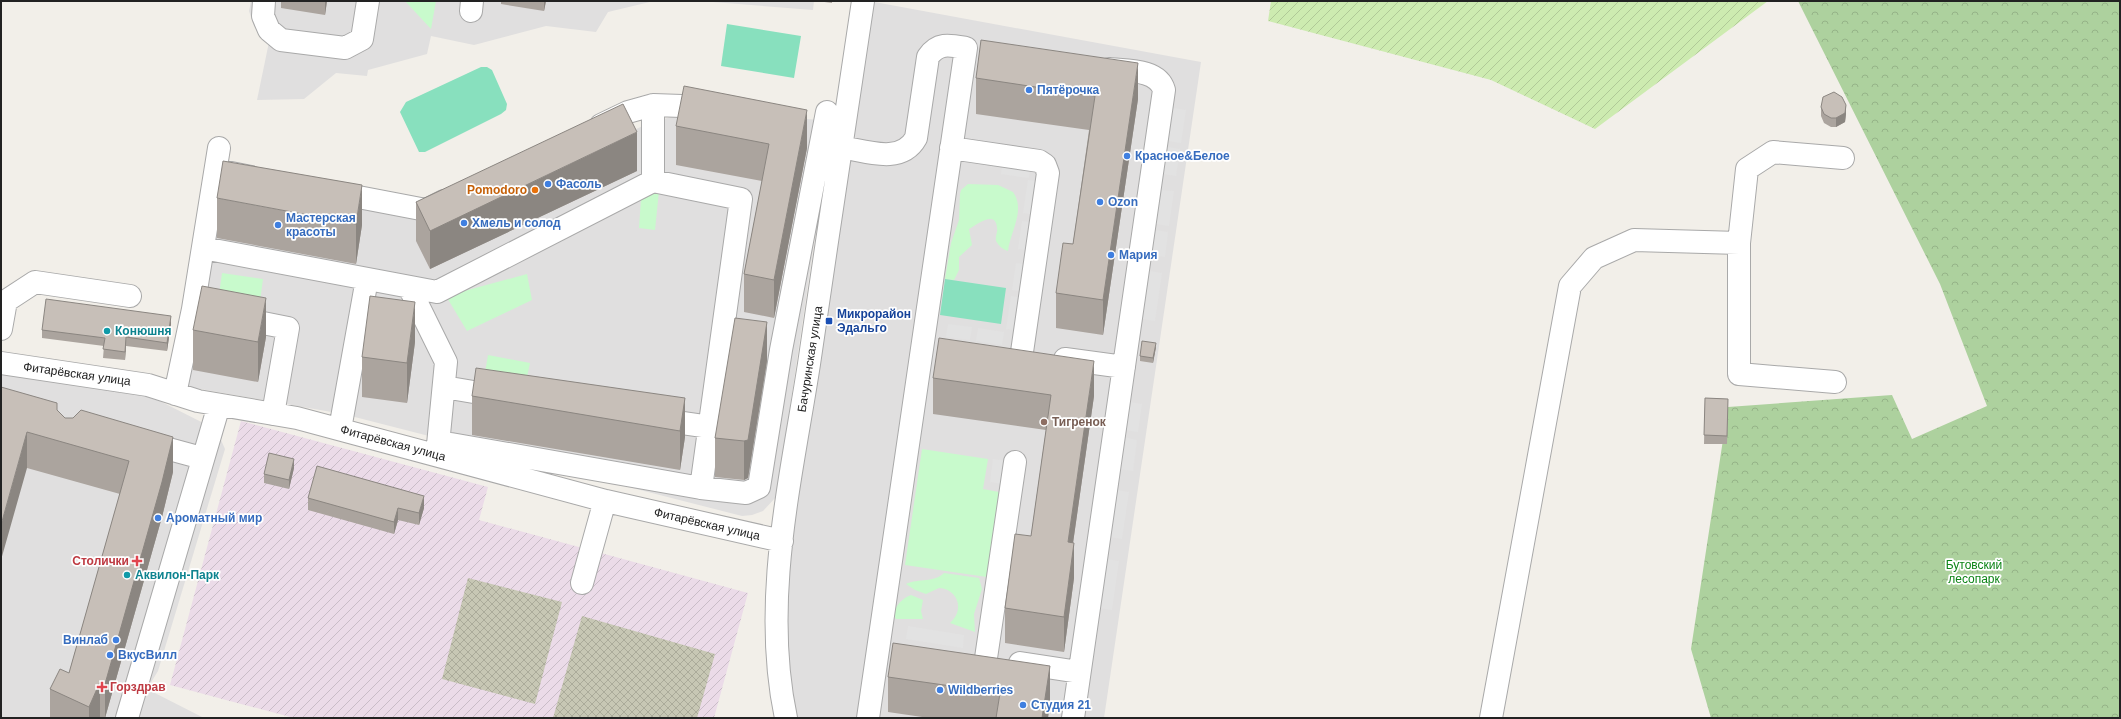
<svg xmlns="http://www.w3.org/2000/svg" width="2121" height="719" font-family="Helvetica,sans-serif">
<defs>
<pattern id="industrial-furrows" width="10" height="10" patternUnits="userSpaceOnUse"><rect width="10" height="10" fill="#ebdbe8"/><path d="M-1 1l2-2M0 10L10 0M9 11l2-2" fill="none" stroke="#c9bcc7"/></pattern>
<pattern id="construction-cross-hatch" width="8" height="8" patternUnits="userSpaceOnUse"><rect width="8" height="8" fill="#c7c7b4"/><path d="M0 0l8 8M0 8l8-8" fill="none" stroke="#abab9a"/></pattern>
<pattern id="forest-crowns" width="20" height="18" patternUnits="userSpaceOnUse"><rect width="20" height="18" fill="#add19e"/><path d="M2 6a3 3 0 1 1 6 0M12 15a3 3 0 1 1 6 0" fill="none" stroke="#95b388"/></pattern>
<pattern id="garden-furrows" width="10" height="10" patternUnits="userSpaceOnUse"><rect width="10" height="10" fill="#cdebb0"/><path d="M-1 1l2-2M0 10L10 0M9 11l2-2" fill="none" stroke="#b0c997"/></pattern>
</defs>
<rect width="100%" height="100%" fill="#f2efe9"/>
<path fill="#e0dfdf" d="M251,1H654L608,12L596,32L546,26L474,45L431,36L427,54L368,70L367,76L336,73L304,99L257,100L269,42L263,41L254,26L249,11Z
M700,1H814L813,10Z
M869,1L1201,62L1104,718H794L782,590Z
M694,110L832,121L777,496L763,511L752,515L742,516L343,414L172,384L208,179L450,216L647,124Z
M1,374L152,397L223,433L221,440L225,449L158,671L147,689L204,718H1Z"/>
<path fill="url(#industrial-furrows)" d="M241,421L488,487L479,520L748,593L714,718H294L170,685Z"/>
<path fill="url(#construction-cross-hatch)" d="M468,578L562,602L535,704L442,679Z
M582,616L715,654L697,718H553Z"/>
<path fill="url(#forest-crowns)" d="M1798,1H2120V718H1711L1691,649L1728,407L1892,395L1912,439L1987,406L1940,284Z"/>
<path fill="#c8facc" d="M405,1H436L431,29Z
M968,184L998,185L1013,192C1026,210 1010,232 1008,251C1002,249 999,246 996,241C995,236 998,232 997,228C996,209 976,225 969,229L972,245L959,257V270L954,280L945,279L951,243L959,220L960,194L961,190Z
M659,191L655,230L639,228L641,199Z
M222,273L263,279L260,301L219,295Z
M527,274L532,300L467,331L446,296Z
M488,355L530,363L525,386L484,378Z
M922,449L988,459L983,489L999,492L987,577L905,565Z
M944,573L979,578L982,589L974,614L975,632L950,623C965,610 958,589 939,588L926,594L915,590L906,584C919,578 934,583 944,573Z
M911,595L923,600L921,611L923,619H896C890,610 902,598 911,595Z"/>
<path fill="url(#garden-furrows)" d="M1271,1H1768L1595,129L1491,80L1268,21Z"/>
<path fill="#88e0be" d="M727,24L801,36L794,78L721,66Z
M481,67H487L492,70L507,104L506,110L501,114L425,152H419L400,112L406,102Z
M945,279L1006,288L1001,324L940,315Z"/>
<path fill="#e2e2e2" d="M1173,108L1186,110L1181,143L1168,141Z
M1167,147L1180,149L1176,176L1163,174Z
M1003,160L1031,164L1029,178L1001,174Z
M1028,180L1041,182L1037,215L1023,213Z
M1161,190L1174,191L1169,226L1156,224Z
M1022,221L1035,223L1031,251L1018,249Z
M1155,230L1168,232L1165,257L1151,255Z
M1016,263L1029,265L1025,292L1012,290Z
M1149,271L1162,273L1155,321L1142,319Z
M1011,296L1025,298L1020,331L1006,329Z
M948,324L972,327L970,340L946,337Z
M978,328L1004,332L1002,345L976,341Z
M1129,402L1142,404L1138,432L1125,430Z
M1124,437L1137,440L1133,471L1119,469Z
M993,459L1007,461L1003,484L990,482Z
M1116,490L1129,492L1122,539L1109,537Z
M1106,559L1119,561L1112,610L1099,608Z
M908,626L964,635L963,648L906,639Z"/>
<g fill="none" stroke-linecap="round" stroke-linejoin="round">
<defs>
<path id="minor" d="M264,1L263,16L269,30L281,40L345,48L362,39L368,1
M471,11L472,1
M601,125L628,112L653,105L711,107
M841,147C866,151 901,165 916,138L928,57C938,42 950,45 966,48L868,718
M951,148L1039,161L1045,165L1048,173L1022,352
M216,170L251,177
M653,181L741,199L701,488
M332,192L426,210L444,201
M203,248L437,292L653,181V105
M409,287L446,362L437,455
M237,318L288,328L273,414
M1,329L6,301L35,282L130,296
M1065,359L1124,367
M1,363L148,385L198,401L297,418L606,501L782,541
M1835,382L1739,374V243L1747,169L1773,152L1843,158
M444,387L503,397
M175,394L193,309L219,148
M655,419L710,427
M340,429L367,279
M143,442L202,458
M439,454L451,444L701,488L746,493L759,487L781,350L827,112
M582,583L602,511L606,501
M986,658L1015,462
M1020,663L1079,672
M127,718L219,405
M786,718C761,601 791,480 809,364C827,243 844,122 863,1
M1073,718L1164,90C1158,69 1127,71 1109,69
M1491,718L1570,286L1594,258L1634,240L1739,243"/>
</defs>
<use href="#minor" stroke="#a9a9a9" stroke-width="24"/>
<use href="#minor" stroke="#fff" stroke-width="22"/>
</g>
<path fill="#aba49e" d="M281,1H327L325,15L281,8Z
M501,1H546L544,11L501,4Z
M817,1H832V3Z
M976,78L1138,99L1103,335L1056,328V293L1073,244L1089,130L976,114Z
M1821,107L1846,114L1845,122L1836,127H1831L1824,123L1821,116Z
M676,126L807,148L774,318L744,312V274L762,181L676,165Z
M637,171L430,269L416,241V202Z
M217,198L362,225L356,264L217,238Z
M171,324L167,351L126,346L125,360L103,358L104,346L42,338V330Z
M193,330L266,337L258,382L193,370Z
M415,342L407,403L362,397V357Z
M1156,347L1153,363L1140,361V356Z
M767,361L748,478L744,480L715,477V438Z
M933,378L1094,396L1073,543L1074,578L1064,652L1005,643V608L1031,536L1046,430L933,414Z
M1,387L57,410L65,418L173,472L162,517L105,718H50V689L69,673L120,494L27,468Z
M472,396L685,398V437L680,470L472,435Z
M1705,398L1728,399L1727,444H1704Z
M294,468L289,489L264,483V474Z
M308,498L424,508L419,525L398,520L394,534L308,510Z
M1050,666V701L1048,718H929L888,712V677Z"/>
<path fill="#8b8681" d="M325,1H327L325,15Z
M544,1H546L544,11Z
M1138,63V99L1103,335V300Z
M1846,105V114L1845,122L1836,127V118Z
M807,110V148L774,318V280Z
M637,132V171L430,269V231Z
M362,185V225L356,264V224Z
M266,298V337L258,382V342Z
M415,302V342L407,403V363Z
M171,316V324L167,351V343Z
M767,322V361L748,478L744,480V441Z
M126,337V346L125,360V352Z
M1156,343V347L1153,363V358Z
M1094,361V396L1068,578V542Z
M685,398V437L680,470V431Z
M27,432V468L1,560V525Z
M173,437V472L162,517L105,718V684Z
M294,459V468L289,489V480Z
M424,496V508L419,525V513Z
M398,508V520L394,534V522Z
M1074,543V578L1064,652V617Z
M1050,666V701L1048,718H1042Z
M100,682V718H89V707Z"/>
<path fill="#c7bfb8" stroke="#8b8681" d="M981,40L1138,63L1103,300L1056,293L1063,243L1073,244L1095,96L976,78Z
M684,86L807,110L774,280L744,274L769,144L676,126Z
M1834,92L1842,97L1846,105L1845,113L1836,118H1831L1824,114L1821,107L1823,97Z
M623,104L637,132L430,231L416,202Z
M223,161L362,185L356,224L217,198Z
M202,286L266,298L258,342L193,330Z
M370,296L415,302L407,363L362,357Z
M46,299L171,316L167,343L126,337L125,352L103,349L105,338L42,330Z
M735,318L767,322L748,440L744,441L715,438Z
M939,338L1094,361L1068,542L1074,543L1064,617L1005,608L1015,534L1031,536L1051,395L933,378Z
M1142,341L1156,343L1153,358L1140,356Z
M476,368L685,398L680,431L472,396Z
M1,387L57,403V410L65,418H73L81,410L173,437L162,482L105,684L100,682L89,707L50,689L60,669L69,673L129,461L27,432L1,525Z
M1705,398L1728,399L1727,436L1704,435Z
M269,453L294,459L289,480L264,474Z
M317,466L424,496L419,513L398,508L394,522L308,498Z
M893,643L1050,666L1042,718H996L1000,693L888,677Z"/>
<g fill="#3f7fe0" stroke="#fff" stroke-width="1.5">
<circle cx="1029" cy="90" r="4"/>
<circle cx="1127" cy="156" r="4"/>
<circle cx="548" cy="184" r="4"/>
<circle cx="1100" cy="202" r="4"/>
<circle cx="464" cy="223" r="4"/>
<circle cx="278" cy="225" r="4"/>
<circle cx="1111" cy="255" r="4"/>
<circle cx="158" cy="518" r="4"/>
<circle cx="116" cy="640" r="4"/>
<circle cx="110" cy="655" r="4"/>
<circle cx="940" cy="690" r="4"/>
<circle cx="1023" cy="705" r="4"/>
</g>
<circle fill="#e8710a" stroke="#fff" stroke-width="1.5" cx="535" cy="190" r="4"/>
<rect fill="#1a4fb4" stroke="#fff" stroke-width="1.5" x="825" y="317" width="8" height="8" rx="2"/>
<g fill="#0f9aa8" stroke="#fff" stroke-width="1.5">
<circle cx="107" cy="331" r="4"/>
<circle cx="127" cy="575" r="4"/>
</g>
<circle fill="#8d6e63" stroke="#fff" stroke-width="1.5" cx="1044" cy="422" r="4"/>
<g fill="#e0444e" stroke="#fff" stroke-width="1.5">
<path d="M135 555h4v4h4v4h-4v4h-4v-4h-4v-4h4z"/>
<path d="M100 681h4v4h4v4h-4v4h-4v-4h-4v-4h4z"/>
</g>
<g text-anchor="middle" stroke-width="3.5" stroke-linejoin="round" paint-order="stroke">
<g font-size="12" font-weight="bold" fill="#366cbe" stroke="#fff" text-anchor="start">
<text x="1037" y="94">Пятёрочка</text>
<text x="1135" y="160">Красное&amp;Белое</text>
<text x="556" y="188">Фасоль</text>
<text x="1108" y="206">Ozon</text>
<text x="286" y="222">Мастерская<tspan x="286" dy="14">красоты</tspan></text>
<text x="472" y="227">Хмель и солод</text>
<text x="1119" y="259">Мария</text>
<text x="166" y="522">Ароматный мир</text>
<text x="108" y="644" text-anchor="end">Винлаб</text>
<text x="118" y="659">ВкусВилл</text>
<text x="948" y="694">Wildberries</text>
<text x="1031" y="709">Студия 21</text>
</g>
<g font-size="12" font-weight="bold" fill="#c56008" stroke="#fff" text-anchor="end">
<text x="527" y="194">Pomodoro</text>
</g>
<g font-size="12" font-weight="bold" fill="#164399" stroke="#fff" text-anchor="start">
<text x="837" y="318">Микрорайон<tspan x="837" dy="14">Эдальго</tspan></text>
</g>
<g font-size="12" font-weight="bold" fill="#0d838f" stroke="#fff" text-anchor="start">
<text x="115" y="335">Конюшня</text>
<text x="135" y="579">Аквилон-Парк</text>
</g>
<g font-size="12" fill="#222" stroke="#fff">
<text transform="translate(810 359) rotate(-81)" y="4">Бачуринская улица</text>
<text transform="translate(77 374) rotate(8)" y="4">Фитарёвская улица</text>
<text transform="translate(393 443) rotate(15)" y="4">Фитарёвская улица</text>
<text transform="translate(707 524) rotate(13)" y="4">Фитарёвская улица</text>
</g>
<g font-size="12" font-weight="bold" fill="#785e54" stroke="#fff" text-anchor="start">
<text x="1052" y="426">Тигренок</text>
</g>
<g font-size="12" font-weight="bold" fill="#be3a42" stroke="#fff" text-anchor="end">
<text x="129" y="565">Столички</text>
<text x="110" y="691" text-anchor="start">Горздрав</text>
</g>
<g font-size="12" fill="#0c8416" stroke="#fff">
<text x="1974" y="569">Бутовский<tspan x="1974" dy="14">лесопарк</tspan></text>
</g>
</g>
<rect width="2121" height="719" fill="none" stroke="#222222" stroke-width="4"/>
</svg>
